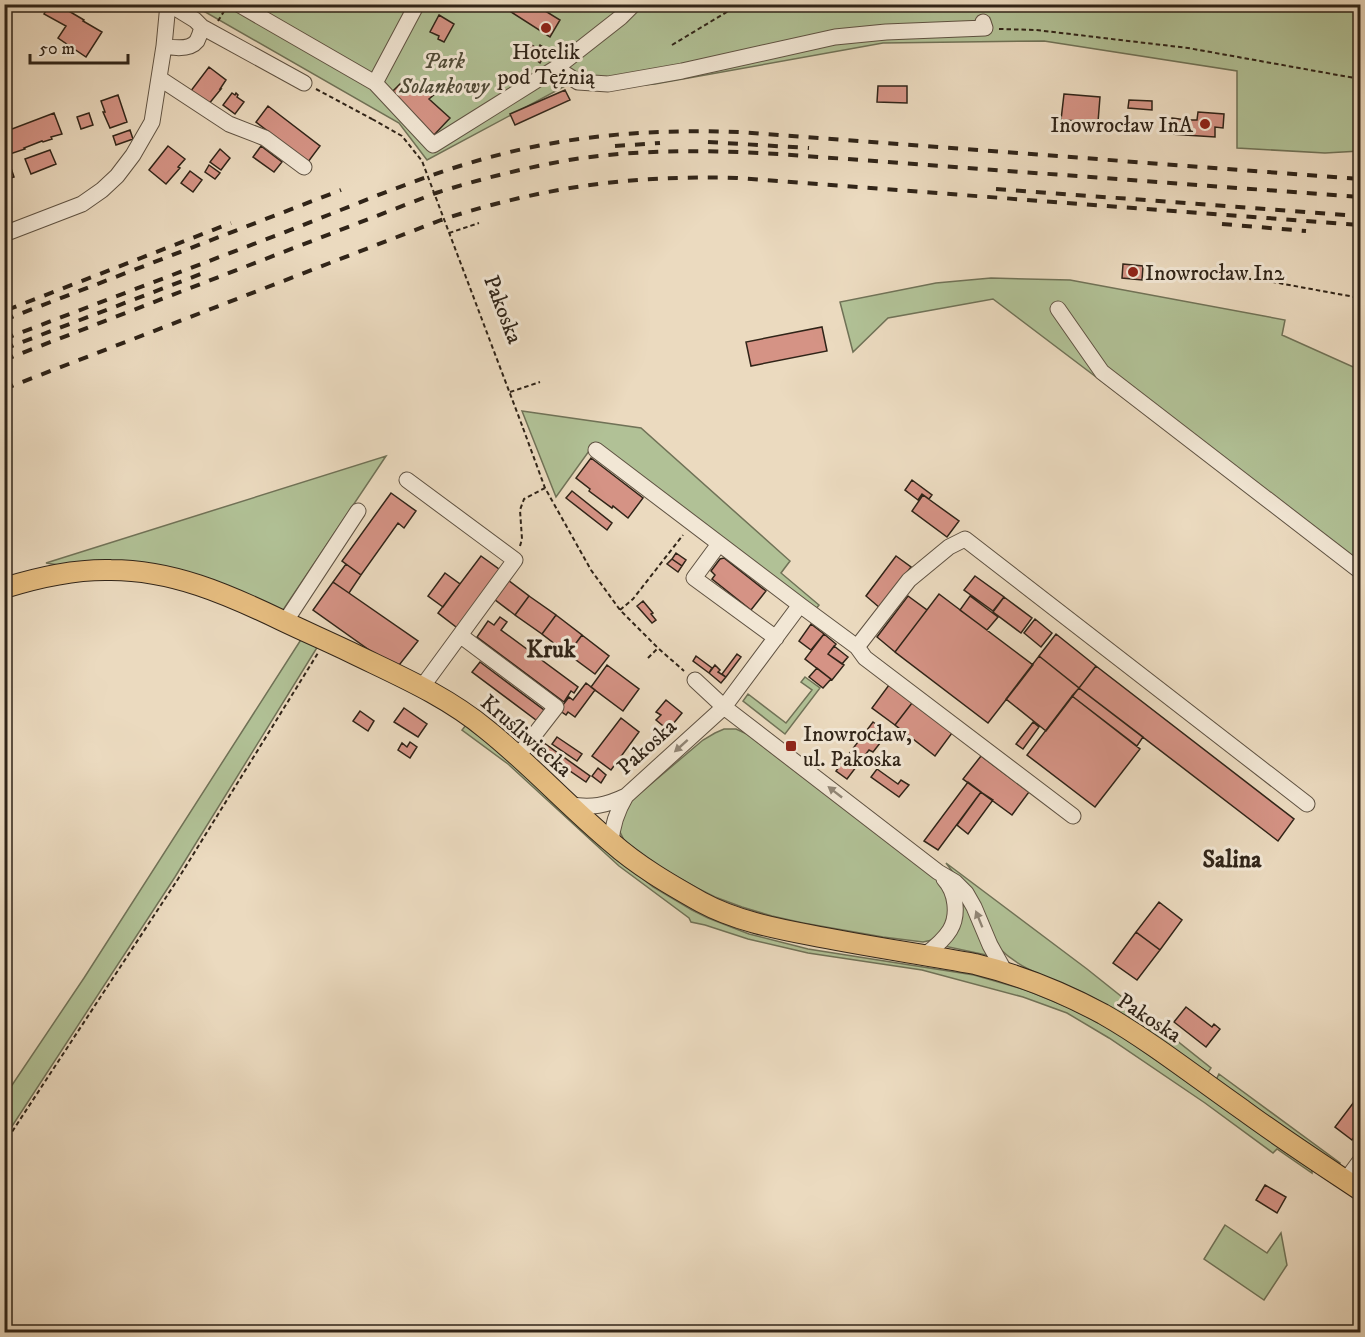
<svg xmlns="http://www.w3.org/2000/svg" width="1365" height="1337" font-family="'IM FELL DW Pica',serif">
<rect width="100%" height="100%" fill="#ebdabf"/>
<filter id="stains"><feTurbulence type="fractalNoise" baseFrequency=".00333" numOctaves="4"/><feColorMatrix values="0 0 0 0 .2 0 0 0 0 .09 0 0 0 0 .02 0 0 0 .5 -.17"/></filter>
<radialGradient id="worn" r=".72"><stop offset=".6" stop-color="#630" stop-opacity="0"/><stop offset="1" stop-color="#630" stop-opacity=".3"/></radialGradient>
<path fill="#b1c196" stroke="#707257" stroke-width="1.5" d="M193,5H1360V151L1325,153L1237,148V71L1044,41L883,43L655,84L610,88L565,86L427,160L399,123Z
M991,278L1070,280L1285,320L1282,335L1360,370V580L1203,458L993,299L888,318L853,352L840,302L936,283Z
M522,411L641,428L790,561L781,573L819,605L815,610L594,444L556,497Z
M386,456L281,613L241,594L46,563Z
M302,638L318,646L175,877L5,1137L4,1097L84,978Z
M805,677L820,688L785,734L743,701L748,694L786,723L812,690L801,682Z
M466,725L511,760L623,863L653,887L692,910L708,918L749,934L808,949L974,975L1026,990L1070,1008L1114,1031L1312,1169V1173L1277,1149L1273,1153L1205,1103L1109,1038L1067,1013L1023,997L922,970L808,953L748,939L705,925L691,922L689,918L619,866L508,764L462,730Z
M724,729H736L747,734L940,882L944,887L950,914L942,931L932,940L923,942L883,937L803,923L772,916L742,907L715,897L697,888L663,869L625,842L619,830V824L632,800L703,740L715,733Z
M946,863L1087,969L1211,1068L1207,1074C1169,1048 1132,1019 1092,997C1060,980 1026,975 999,948L958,879Z
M960,903L967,904L991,956L944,946Z
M1219,1074L1340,1163L1338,1167L1216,1080Z
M1225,1225L1267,1253L1281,1233L1287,1265L1264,1300L1204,1259Z"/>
<path fill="#d59385" stroke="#302418" stroke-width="1.5" d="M50,4H61L68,9L67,10L84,20L83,21L102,32L86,57L58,38L66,26L44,14Z
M515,4H534L560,20L550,37L511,12Z
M439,15L454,24L444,42L438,39L439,36L430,32Z
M532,45L538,49L540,45L548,50L550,55L546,57L544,56L540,63L527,53Z
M209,67L226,80L220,89H221L208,105L190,92Z
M408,76L419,87L423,82L435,94L429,99L450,118L434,135L403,103L391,93Z
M878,86H907V103L877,102Z
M565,90L570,100L515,125L510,114Z
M232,93L235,95L236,93L238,95L237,97L244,102L235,114L223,105Z
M1064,94L1100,97L1098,122L1061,120Z
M118,95L127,122L110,128L103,112H105L101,101Z
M1129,100L1152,101V110L1128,108Z
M268,106L320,146L308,162L256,122Z
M1198,112L1224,114L1223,128L1215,127V137L1185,135L1186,120H1197Z
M54,113L62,134L51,137L52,139L43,142L42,141L24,148L25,149L4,156V132Z
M89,113L93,125L81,129L77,117Z
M1172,118L1186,120L1185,135L1171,134Z
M130,130L133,139L116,145L113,136Z
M168,146L185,159L178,167L180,168L166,184L149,170Z
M261,146L282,162L274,172L253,157Z
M220,149L230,158L221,170L210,162Z
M50,150L56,164L31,174L25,159Z
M10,165L14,177L4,180V167Z
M209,165L220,173L215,179L205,172Z
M190,171L202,180L193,192L181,183Z
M1123,264L1143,266L1142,280L1122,278Z
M822,327L827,351L751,366L746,342Z
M591,458L643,498L628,518L613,506L612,508L589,491L590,489L576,478Z
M912,480L932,495L929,499L922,494L918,500L905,490Z
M572,491L612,523L607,530L566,498Z
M391,493L416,511L404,528L398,523L361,575L342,561Z
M923,495L959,521L947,537L912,511Z
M676,553L686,560L682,566L672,559Z
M481,556L503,572L460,630L438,613Z
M896,556L911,567L880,608L866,596Z
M724,558L766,591L751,610L712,579L715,575L711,571L720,559Z
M672,559L682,566L678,572L667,564Z
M346,564L361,575L349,593L333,582Z
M445,573L460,584L443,607L428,596Z
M975,576L1004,597L993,611L964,590Z
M508,580L529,596L515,615L494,599Z
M333,582L418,641L396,669L313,610Z
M939,594L1033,665L988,723L895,652Z
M529,596L556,615L542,634L515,615Z
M908,596L927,610L895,652L877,637Z
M970,596L998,617L987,630L960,610Z
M1004,597L1032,618L1021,633L993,612Z
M643,601L653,613L651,614L656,620L652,623L637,606Z
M556,615L582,635L568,654L542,634Z
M500,617L507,622L501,630L578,687L574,693L571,691L564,702L477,637L488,621L494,625Z
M1035,619L1052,633L1041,647L1024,633Z
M811,624L824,634L811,650L799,641Z
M824,634L836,644L828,654L844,665L832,680L805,659Z
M1056,634L1096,666L1079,688L1039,656Z
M582,635L609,656L595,674L568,654Z
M834,646L848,657L842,664L828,654Z
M737,654L741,657L726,677L722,674Z
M696,656L712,668L709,673L693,661Z
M1039,656L1079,688L1046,731L1006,699Z
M480,662L548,713L540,723L472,672Z
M607,665L639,689L623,711L591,687Z
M715,665L720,670L718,672L726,677L721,683L709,673Z
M1096,666L1294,819L1278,841L1079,688Z
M817,668L831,679L823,688L809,677Z
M586,683L595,690L575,717L568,712L566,715L559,710L569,697L573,700Z
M889,685L912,703L895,725L872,708Z
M1079,688L1143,737L1137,746L1072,696Z
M1072,696L1140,749L1095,807L1027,755Z
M666,700L682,713L668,730L656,720L661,715L656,712Z
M912,703L952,733L935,756L895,725Z
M404,708L427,724L418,737L394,722Z
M360,711L374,721L368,731L353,721Z
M621,718L639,732L611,770L592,756Z
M873,722L888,733L873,752L869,750L847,779L836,771Z
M1033,722L1039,727L1023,749L1016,744Z
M557,737L582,754L577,761L552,744Z
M540,740L590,776L586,782L535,747Z
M410,742L417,747L410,758L398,750L402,743L407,747Z
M981,756L1029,792L1012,815L963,779Z
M598,768L606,775L601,783L592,776Z
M877,769L898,784L901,780L909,785L899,797L871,777Z
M968,782L981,792L938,850L924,841Z
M981,792L993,800L968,834L957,825Z
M1159,902L1182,920L1160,950L1136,932Z
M1136,932L1160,950L1137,980L1113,963Z
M1186,1007L1212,1027L1214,1024L1220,1029L1206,1047L1174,1022Z
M1360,1094V1129L1352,1140L1335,1127Z
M1265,1185L1286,1197L1277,1213L1256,1200Z"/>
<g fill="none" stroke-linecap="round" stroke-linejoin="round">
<defs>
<path id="minor" d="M169,4L195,20L202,27L304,83
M238,4L375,83L433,145L556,68L621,17L634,4
M164,46C174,48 190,50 197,41C199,37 201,31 202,27
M556,68L578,82L608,84L682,71L835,37L886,32L985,28L983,22
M159,78L229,124L265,138L304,167
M375,83L417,4
M4,234L82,204L102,190L117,176L133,155L152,122L164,46L168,4
M1058,309L1102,372L1360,571
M407,480L515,560L422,687
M719,544L694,578L776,638
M800,605L857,647L909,580L949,547L965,539L1307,804
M285,622L358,511
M461,636L556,707L518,756
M857,647L865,658L1073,816
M695,680L724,707L938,872L955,882L966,893L974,907L990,945L1005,972
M570,805C592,808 605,806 626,796L724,707L800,605L596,450
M611,843C612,825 617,811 626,796
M925,955C934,948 944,940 950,930C959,915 956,892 944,879
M1346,1180L1360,1161"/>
<path id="major" d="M4,588C39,577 75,569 111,570C172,570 227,594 281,620C304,631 327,641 350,652C397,675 445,695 486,729C530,764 568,806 611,842C638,866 669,884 701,902C734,920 773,928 810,935C865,946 920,954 975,964C1020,975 1062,992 1103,1014C1152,1042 1197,1078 1243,1110C1281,1138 1321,1164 1360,1190"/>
</defs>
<use href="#minor" stroke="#5f5242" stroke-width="17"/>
<use href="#major" stroke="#302418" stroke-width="22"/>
<path stroke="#302418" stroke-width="2" stroke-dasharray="4.5 3" stroke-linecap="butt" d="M218,21L226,8
M999,29L1036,30L1188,48L1360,79
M672,45L740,4
M316,89L372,119
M449,233L479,223
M1167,272L1262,280L1360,298
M510,392L540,382
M523,428L545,488L591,570L620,610L658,648L684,671
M520,546L522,539L520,510L524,499L545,488
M620,610L633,599L683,535
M648,658L658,648
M4,1144L178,879L318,653"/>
<use href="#minor" stroke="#f2e7d5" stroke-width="15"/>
<use href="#major" stroke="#e6bd80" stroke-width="20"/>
<path stroke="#302418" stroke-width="4" stroke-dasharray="10 10" stroke-linecap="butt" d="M708,142L809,148
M615,146L660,143
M996,189L1360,216
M1222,224L1306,231
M7,310L231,223
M4,320L341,190
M4,339C96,304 188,269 280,234C353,206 426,173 502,154C580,134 660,129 740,132L1360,179
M4,349L206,272
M4,360L436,193C480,179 524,168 569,160C638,149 709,150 779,154L1360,197
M4,389L441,220C542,187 631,175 737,178L1360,225"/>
<path stroke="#302418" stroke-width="2" stroke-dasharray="4.5 3" stroke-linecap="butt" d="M372,119L402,136L422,161L523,428"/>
</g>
<defs><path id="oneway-solid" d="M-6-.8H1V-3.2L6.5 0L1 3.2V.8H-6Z" transform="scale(1.5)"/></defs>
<g fill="#918676">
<use href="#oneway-solid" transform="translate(681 746) rotate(138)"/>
<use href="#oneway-solid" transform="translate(835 792) rotate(-142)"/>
<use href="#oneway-solid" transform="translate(979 919) rotate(-112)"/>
</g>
<g fill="#8f2418" stroke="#f2e7d5" stroke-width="2">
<circle cx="546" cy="28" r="6"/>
<circle cx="1205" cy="124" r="6"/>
<circle cx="1133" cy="272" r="6"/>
<rect x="785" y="740" width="12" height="12" rx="3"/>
</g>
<g text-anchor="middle" stroke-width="6" stroke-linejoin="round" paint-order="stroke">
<g font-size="22" fill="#302418" stroke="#f2e7d5" text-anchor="start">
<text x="546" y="59" text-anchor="middle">Hotelik<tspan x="546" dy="25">pod Tężnią</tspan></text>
<text x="1193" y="132" text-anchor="end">Inowrocław InA</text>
<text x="1145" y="280">Inowrocław In2</text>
<text x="803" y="741">Inowrocław,<tspan x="803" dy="25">ul. Pakoska</tspan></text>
</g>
<g font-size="22" font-style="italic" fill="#504b38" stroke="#f2e7d5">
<text x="444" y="68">Park<tspan x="444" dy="25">Solankowy</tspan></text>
</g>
<g font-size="22" fill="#302418" stroke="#f2e7d5">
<text transform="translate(504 309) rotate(69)" y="8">Pakoska</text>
<text transform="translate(527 735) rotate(41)" y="8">Kruśliwiecka</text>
<text transform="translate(646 746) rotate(-42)" y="8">Pakoska</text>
<text transform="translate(1150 1017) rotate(33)" y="8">Pakoska</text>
</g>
<g font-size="24" font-weight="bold" fill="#302418" stroke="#f2e7d5">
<text x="551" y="657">Kruk</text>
<text x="1232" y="867">Salina</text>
</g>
</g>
<rect width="1365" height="1337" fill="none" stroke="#ebdabf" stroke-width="24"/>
<rect x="6" y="6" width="1353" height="1325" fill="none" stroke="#302418" stroke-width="3"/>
<rect x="12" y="12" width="1341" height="1313" fill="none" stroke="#302418" stroke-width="1.5"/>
<path d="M30 54v9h98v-9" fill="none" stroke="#302418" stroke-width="3"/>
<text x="39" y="54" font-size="18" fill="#302418" stroke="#f2e7d5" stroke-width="4.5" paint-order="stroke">50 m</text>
<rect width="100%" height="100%" filter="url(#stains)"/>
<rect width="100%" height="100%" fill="url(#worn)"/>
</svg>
